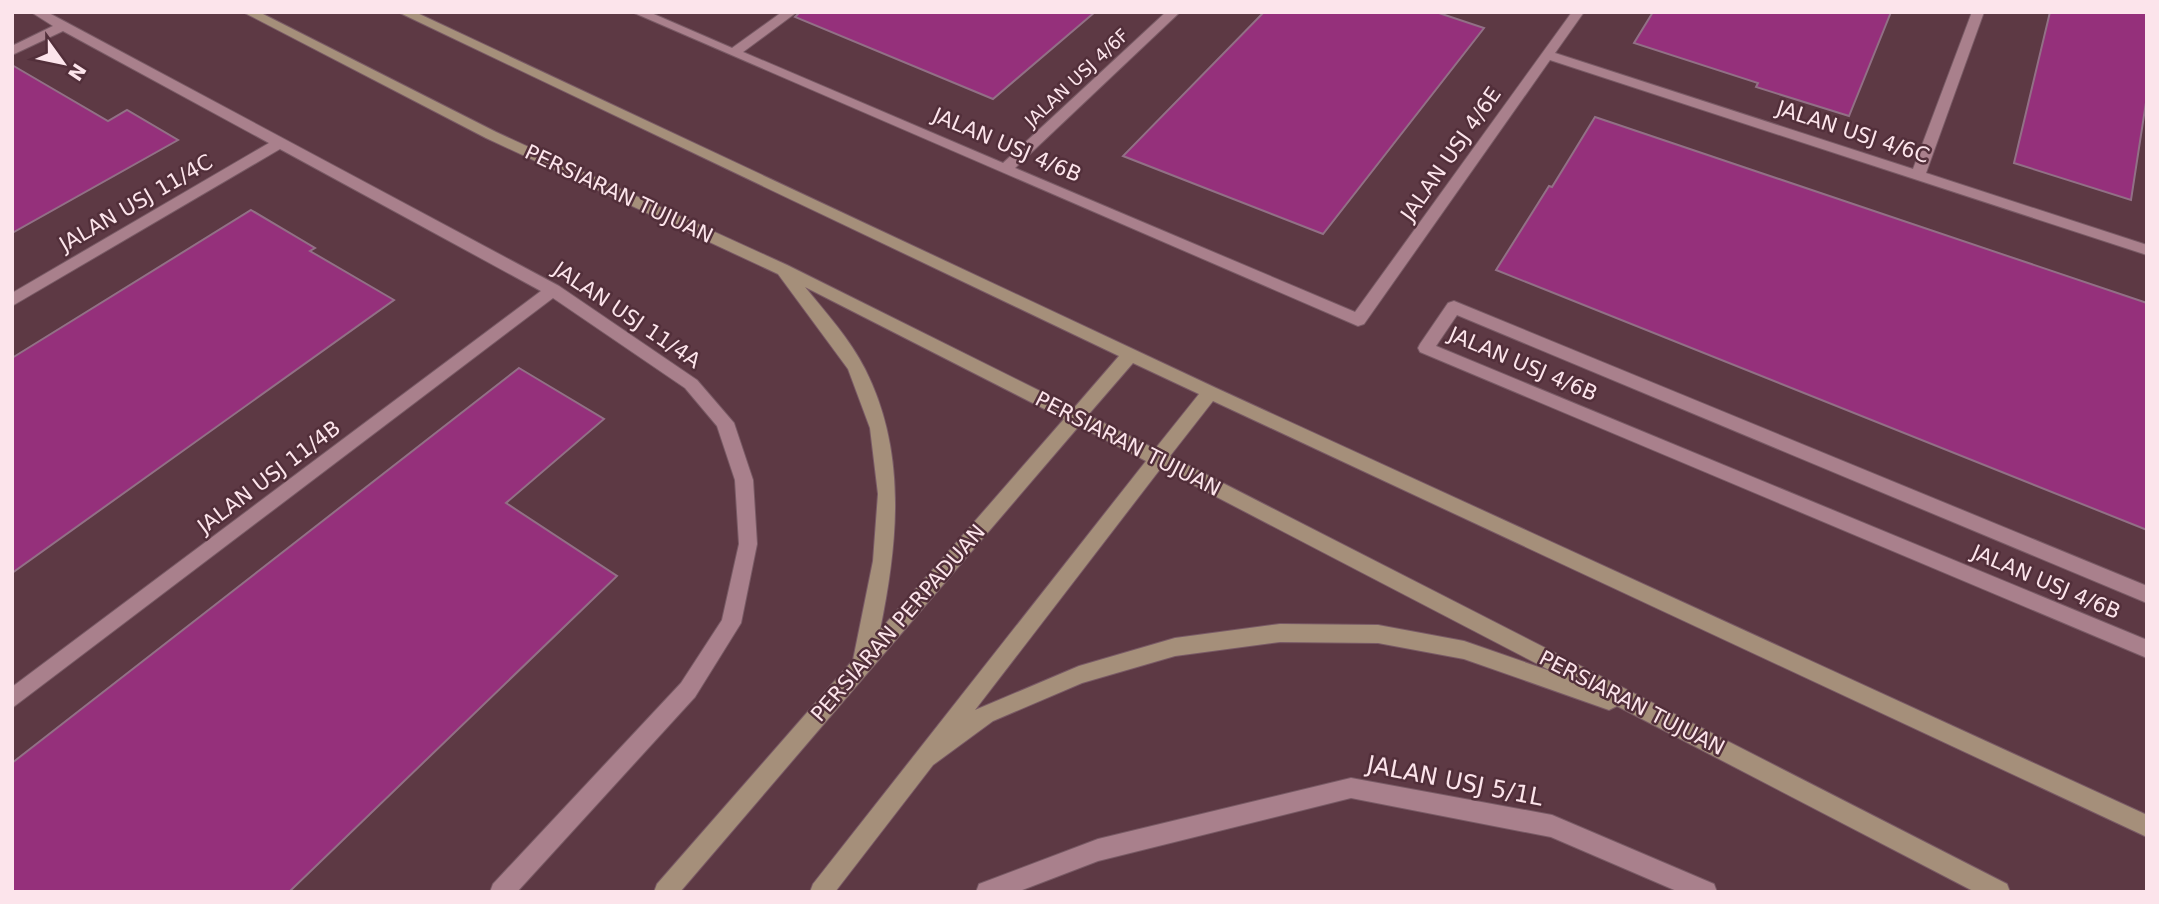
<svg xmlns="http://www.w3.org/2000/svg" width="2159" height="904" font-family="'DejaVu Sans',sans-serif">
<rect width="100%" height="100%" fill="#5d3944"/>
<path fill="#95307b" stroke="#927086" stroke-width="2" d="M800,12H1095L993,99L795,17Z
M1264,12H1436L1484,28L1323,234L1123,156Z
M1653,12H1891L1849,116L1756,87L1758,83L1634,43Z
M2050,12H2147V96L2131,200L2014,163Z
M12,65L108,121L127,110L178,140L12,233Z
M1595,117L2147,303V530L1496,270L1549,186L1552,187Z
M251,210L315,248L310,251L394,300L12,573V358Z
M519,368L604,419L506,503L617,576L289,892H12V763Z"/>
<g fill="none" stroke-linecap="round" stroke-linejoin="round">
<defs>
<path id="street" d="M31,12H47L559,286L697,380L734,423L753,480L757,544L741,623L695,697L517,892H490L493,884L681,683L722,620L739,544L735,480L717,426L685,388L553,298L12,708V687L541,291L280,149L12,306V293L269,143L63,31L12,55V46L53,26Z
M632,12H649L732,48L782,12H797L743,52L1003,163L1166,12H1180L1015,168L1355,312L1572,12H1584L1555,53L1913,169L1972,12H1984L1926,173L2147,245V255L1550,60L1364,324L1358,326Z
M1454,301L2147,586V603L1457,315L1436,346L2147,640V658L1420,352L1418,348L1420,344L1448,303Z
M1351,778L1552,815L1714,884L1717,892H1679L1551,837L1351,798L1098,861L1017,892H976L979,884L1098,839Z"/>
<path id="secondary" d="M243,12H259L496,132L787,265L1074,408L1119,356L398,12H415L1216,388L2147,815V837L1213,401L1170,456L2007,884L2010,892H1975L1617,706L1609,710L1464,659L1378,643L1280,642L1175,656L1082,683L993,721L933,765L835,892H810L813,884L1146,461L1079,426L680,892H654L657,884L853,660L873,561L878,494L870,428L848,369L778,274L486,138ZM805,287L1064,419L880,630C898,542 907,452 865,369C850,339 826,313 805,287ZM1133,363L1199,394L1155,449L1088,415ZM1161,468L1553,672L1464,641L1378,625L1280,624L1175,638L1079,666L975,710Z"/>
</defs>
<use href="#street" stroke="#795a65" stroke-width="2"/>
<use href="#secondary" stroke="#795a65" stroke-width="2"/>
<use href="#street" fill="#a9808c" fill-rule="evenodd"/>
<use href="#secondary" fill="#a58f7a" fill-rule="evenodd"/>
</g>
<g text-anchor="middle" stroke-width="5" stroke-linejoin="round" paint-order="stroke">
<g font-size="18" fill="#fce4eb" stroke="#522f3a">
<text transform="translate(1077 78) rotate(-43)" y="6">JALAN USJ 4/6F</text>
</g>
<g font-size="21" fill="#fce4eb" stroke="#522f3a">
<text transform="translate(1853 132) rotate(18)" y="7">JALAN USJ 4/6C</text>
<text transform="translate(1007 145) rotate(23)" y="7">JALAN USJ 4/6B</text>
<text transform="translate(1451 154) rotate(-55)" y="7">JALAN USJ 4/6E</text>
<text transform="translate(619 194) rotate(25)" y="7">PERSIARAN TUJUAN</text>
<text transform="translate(136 203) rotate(-30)" y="7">JALAN USJ 11/4C</text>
<text transform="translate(627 315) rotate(34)" y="7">JALAN USJ 11/4A</text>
<text transform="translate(1523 364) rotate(23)" y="7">JALAN USJ 4/6B</text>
<text transform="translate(1128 444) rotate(27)" y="7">PERSIARAN TUJUAN</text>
<text transform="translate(269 477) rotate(-37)" y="7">JALAN USJ 11/4B</text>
<text transform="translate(2046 582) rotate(23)" y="7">JALAN USJ 4/6B</text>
<text transform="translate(898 623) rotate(-49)" y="7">PERSIARAN PERPADUAN</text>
<text transform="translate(1632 703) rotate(27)" y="7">PERSIARAN TUJUAN</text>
</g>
<g font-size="24" fill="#fce4eb" stroke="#522f3a">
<text transform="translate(1455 781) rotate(11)" y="8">JALAN USJ 5/1L</text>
</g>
</g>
<rect width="2159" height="904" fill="none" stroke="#fce4eb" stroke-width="28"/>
<g transform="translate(63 63) rotate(123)" stroke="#522f3a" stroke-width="5" paint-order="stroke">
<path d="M0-5L12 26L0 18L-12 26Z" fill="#fce4eb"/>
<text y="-10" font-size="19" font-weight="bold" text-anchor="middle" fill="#fce4eb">N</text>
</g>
</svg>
